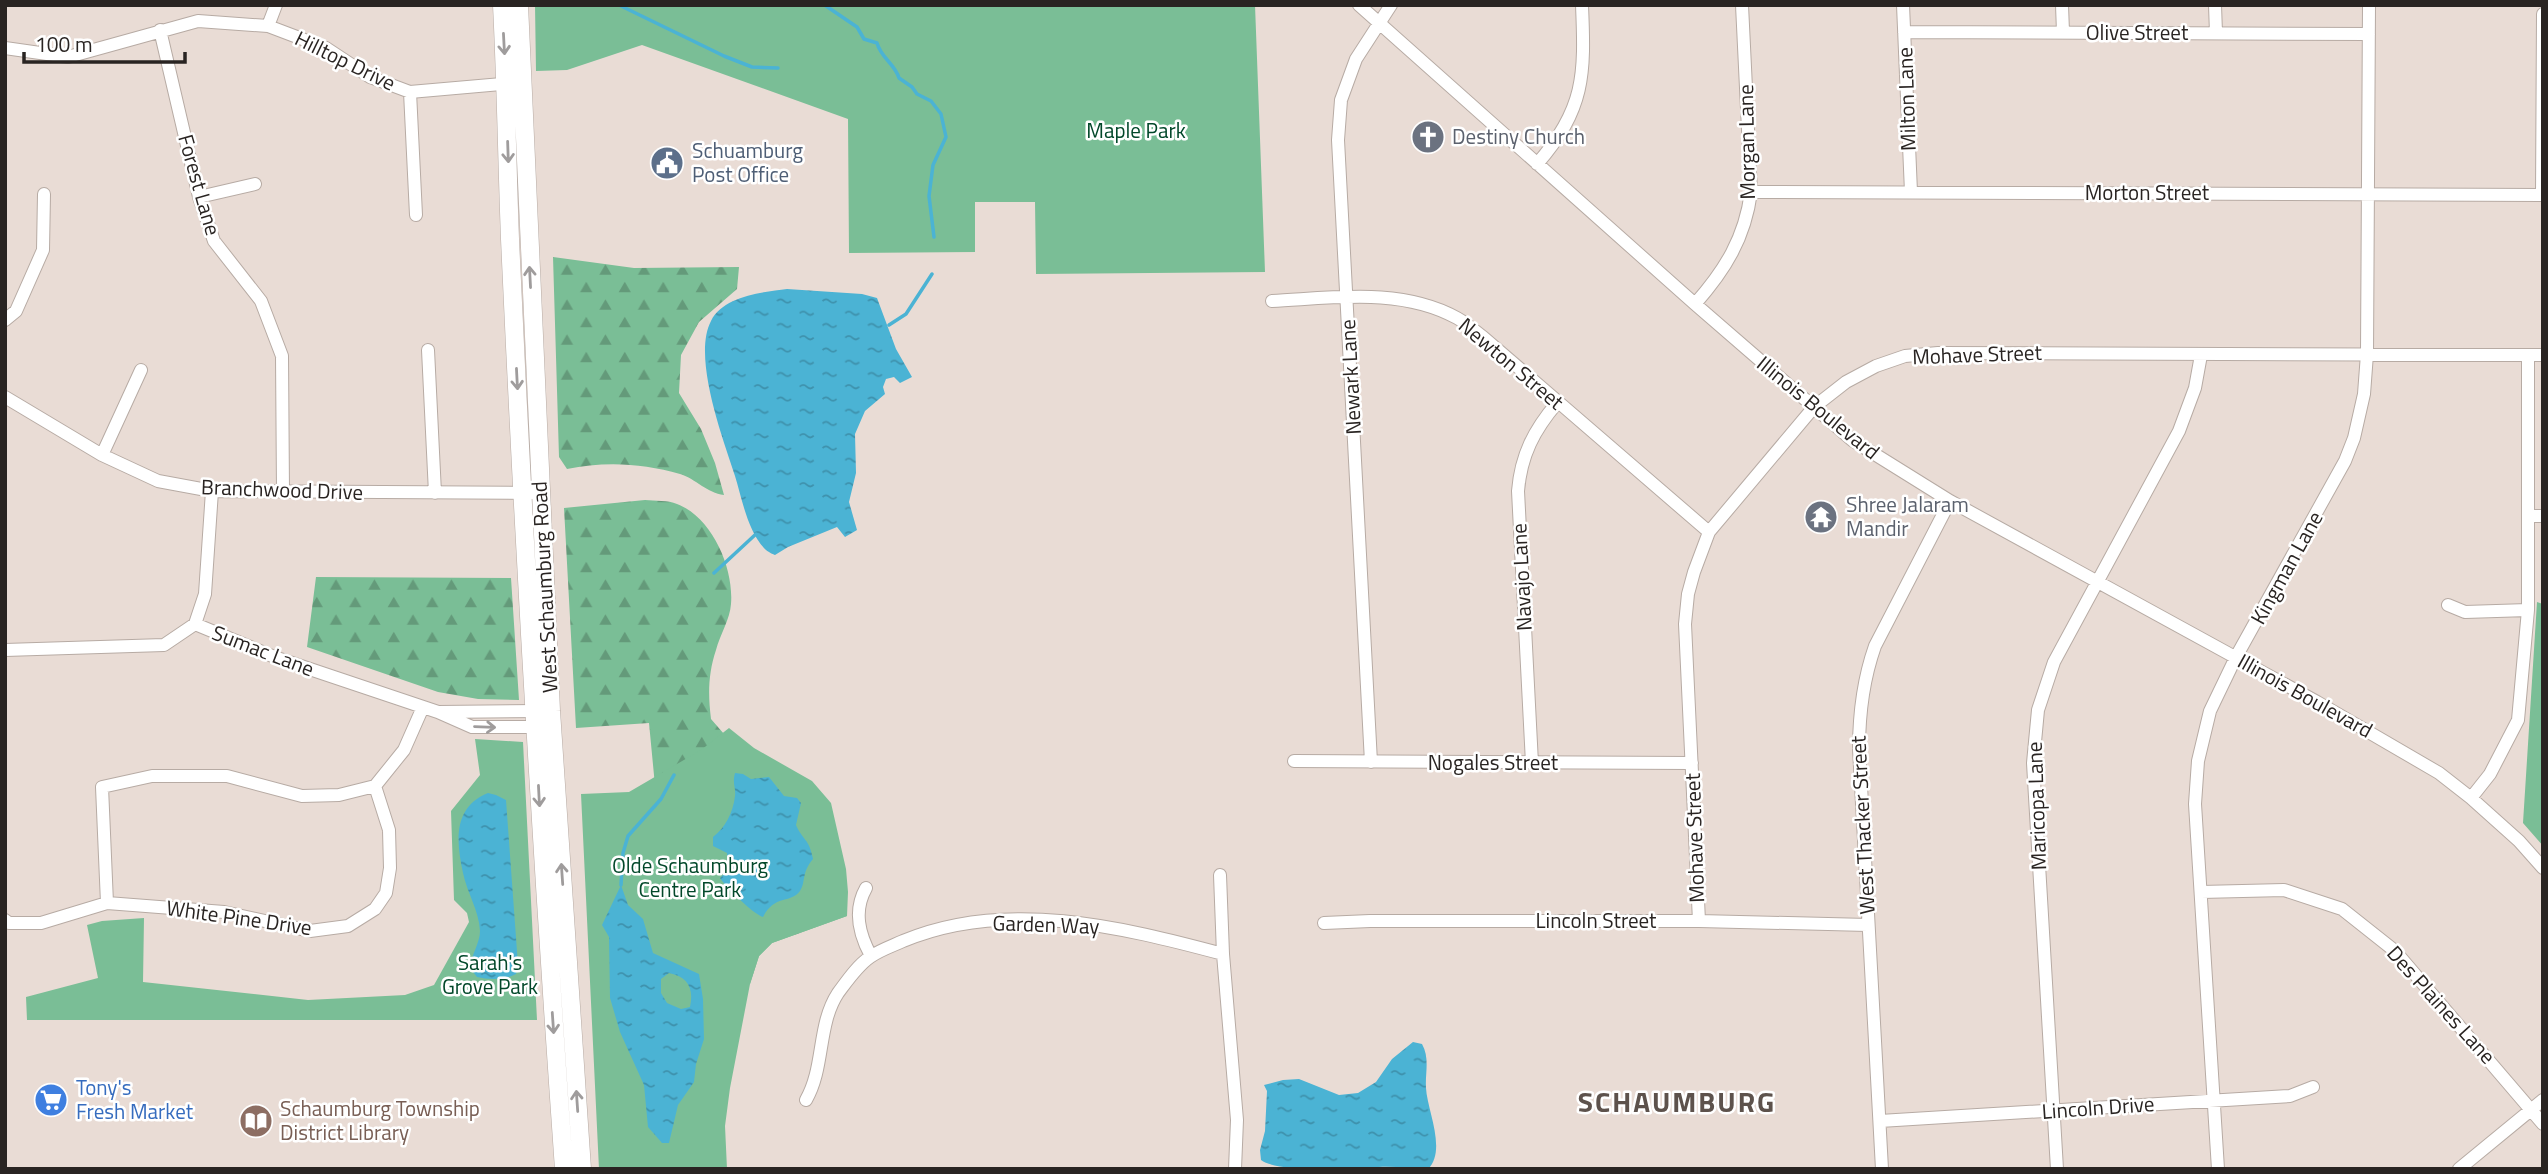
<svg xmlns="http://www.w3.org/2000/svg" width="2548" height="1174" font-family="'Titillium Web',sans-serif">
<defs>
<pattern id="forest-firs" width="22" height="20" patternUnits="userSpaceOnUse" patternTransform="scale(1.75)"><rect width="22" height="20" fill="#7abe96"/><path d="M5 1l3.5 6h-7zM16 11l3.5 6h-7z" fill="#649a7a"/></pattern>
<pattern id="water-ripples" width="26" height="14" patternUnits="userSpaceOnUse" patternTransform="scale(1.75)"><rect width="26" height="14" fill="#4bb3d4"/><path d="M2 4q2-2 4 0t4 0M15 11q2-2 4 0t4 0" fill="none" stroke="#3e91ac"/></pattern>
</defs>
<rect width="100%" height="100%" fill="#e9dcd5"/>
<path fill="url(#forest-firs)" d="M553,257L634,268L739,267L737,289L699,322L681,355L679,393L701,429L715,463L724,495C707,493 696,479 680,474C643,463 604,461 567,469L559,457Z
M645,500C655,501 668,500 677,504C712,517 734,568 731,604C730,619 720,635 716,650C708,674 708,695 711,719L840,868L847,916L772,943L759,956L750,984L656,796L649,723L576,728L564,508Z
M316,577L511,578L519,700L478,699L438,692L307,647Z"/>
<path fill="#7abe96" d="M535,5H1255L1265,272L1036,274L1035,202H975V252L849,253L848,119L642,45L567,70L536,71Z
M2537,602L2543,604V846L2523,823Z
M729,728L754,748L812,781L831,803L846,869L848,892L847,916L772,943L759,956L750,984L730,1088L725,1126L727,1169H599L581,794L629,792L701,750Z
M475,739L523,742L537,1020H27L26,997L98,978L87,925L102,921L144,918L143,982L308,1000L405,995L434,985L469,922L467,913L454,900L451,811L480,775Z"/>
<path fill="url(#water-ripples)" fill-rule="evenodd" d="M787,289L862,294L877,298L896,349L912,377L900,383L894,377L886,379L883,387L885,394L865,411L855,434L856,473L849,502L857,530L845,537L837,527L788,547L775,555C774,555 767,551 766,550C748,533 742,499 735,476C723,439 692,357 711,321C723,296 763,292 787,289Z
M735,773L743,774L751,779L769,777L784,796L797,798L801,803L796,825C803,841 809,838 813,859C801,873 806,882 800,891C790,904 775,894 763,917C753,914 726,887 720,878L729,869L727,853L713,846V837C725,828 733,813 735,796C736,787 732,784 735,773Z
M488,793L496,795L506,800L518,965L516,974C505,980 489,980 477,977L470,968C471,955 480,943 480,931C479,910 467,893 463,873C456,841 453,807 488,793Z
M621,885L628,905L643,919L653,953L699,974L703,999L704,1039L696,1064L694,1082L678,1105L669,1143H662L648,1127L644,1085L620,1032L610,998L609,937L602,925ZM669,973C688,977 694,988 690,1007L681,1009L667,1003L661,993V979Z
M1413,1042L1422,1044C1430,1058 1425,1073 1426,1088C1427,1110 1447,1150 1428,1169C1411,1169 1395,1166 1379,1167C1353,1167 1280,1174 1261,1160L1260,1150L1265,1131L1267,1091L1264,1085L1283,1080L1299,1079L1339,1095L1358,1093L1376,1082L1392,1059Z"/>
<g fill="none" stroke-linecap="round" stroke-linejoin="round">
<path stroke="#4bb3d4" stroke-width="3.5" d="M619,5L724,56L752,67L778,68
M826,6L857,27L864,39L877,43C881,58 895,64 899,78L912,87L917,94L931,101L941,114L946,137L933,165L929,196L934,237
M889,325L906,314L932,274
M714,573L756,534
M621,885L623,853L628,836L661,799L674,775"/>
<defs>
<path id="street" d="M1359,5L1695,304L1852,440L1950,501L2317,702L2439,773L2471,798L2519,841L2543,868
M1903,5L1911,192
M2062,5L2063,32
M2215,5L2216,33
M268,26L276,5
M160,30L199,197L214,241L261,301L282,356L283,492
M1904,32L2369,34
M5,48L68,57L198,21L268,26L326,48L370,77L410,92L512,83
M410,92L416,215
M1537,164C1585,109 1585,75 1582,5
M1751,192L2543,195
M2542,195L2543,14
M199,197L255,184
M1272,301C1333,298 1401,287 1457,318C1466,323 1474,330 1483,337L1709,532
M1695,304C1725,270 1745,238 1751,192L1742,5
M5,320L16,311L43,250L44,194
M428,350L435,493
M5,397L102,455L158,481L212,491L540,493
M102,455L141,370
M2528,516H2543
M2448,605L2465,612L2528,610
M195,624L205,594L212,491
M5,650L164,645L195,624L277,658L438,712L472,727H544
M438,712L542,711
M1294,761L1692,763
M1371,762L1338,140L1341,100L1356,59L1391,5
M1532,763L1518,491C1521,455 1534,430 1557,403
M2471,798L2490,774L2518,720L2528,610V355
M1220,875L1223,954L1237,1120L1235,1169
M866,888C853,911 859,934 871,956
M2201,892L2284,890L2342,909L2395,951L2543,1124
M107,903L102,787L152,776H227L302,796L339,795L375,786
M5,920L9,923H41L107,903L224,912L310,931L348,926L375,909L386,893L390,868L389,830L375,786L404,750L423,707
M1699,921L1685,624L1688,594L1694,572L1709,532L1814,407L1846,382L1876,366L1905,356L1938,353L2543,355
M1324,923L1370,921H1699L1868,925
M806,1100C825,1067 817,1025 838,993C847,981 857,966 870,957C880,950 892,946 903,941C1005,898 1122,927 1223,954
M1880,1121L2290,1096L2313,1087
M1882,1169L1859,749C1859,713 1863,680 1875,646L1950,501
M2057,1169L2033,763L2038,710L2054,662L2179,431L2195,388L2201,355
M2218,1169L2195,804L2198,761L2210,711L2236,657L2345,461L2354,438L2364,394L2367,354L2369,5
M2459,1169L2543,1100"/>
<path id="secondary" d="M502,5C506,83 507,161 510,239C524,549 542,859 564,1169
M519,5L551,711L582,1169"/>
</defs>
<use href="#street" stroke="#b7aba4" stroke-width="14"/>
<use href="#secondary" stroke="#b7aba4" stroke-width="19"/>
<use href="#street" stroke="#fff" stroke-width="12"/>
<use href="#secondary" stroke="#fff" stroke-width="18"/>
</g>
<defs><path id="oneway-shaft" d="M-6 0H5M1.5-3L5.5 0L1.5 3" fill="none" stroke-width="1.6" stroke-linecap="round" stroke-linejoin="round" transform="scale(1.75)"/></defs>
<g stroke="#9f9c9c">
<use href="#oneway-shaft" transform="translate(504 44) rotate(87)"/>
<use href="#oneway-shaft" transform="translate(508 152) rotate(88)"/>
<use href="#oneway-shaft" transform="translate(530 277) rotate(-93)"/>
<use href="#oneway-shaft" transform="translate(517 379) rotate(87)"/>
<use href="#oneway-shaft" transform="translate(485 727) rotate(2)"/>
<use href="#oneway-shaft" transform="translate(539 796) rotate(87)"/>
<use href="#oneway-shaft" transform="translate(562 874) rotate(-94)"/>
<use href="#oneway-shaft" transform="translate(553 1023) rotate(86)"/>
<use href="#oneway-shaft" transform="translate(577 1101) rotate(-94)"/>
</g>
<defs>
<symbol id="church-disc" viewBox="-11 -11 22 22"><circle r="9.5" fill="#6b7280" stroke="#fff"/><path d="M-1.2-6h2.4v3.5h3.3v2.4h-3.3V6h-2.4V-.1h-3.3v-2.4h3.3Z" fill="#fff"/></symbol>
<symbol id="civic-disc" viewBox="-11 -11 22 22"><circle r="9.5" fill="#5c6f8a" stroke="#fff"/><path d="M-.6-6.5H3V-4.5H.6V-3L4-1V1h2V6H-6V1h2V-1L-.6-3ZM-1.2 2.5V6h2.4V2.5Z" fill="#fff"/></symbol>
<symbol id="temple-disc" viewBox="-11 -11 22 22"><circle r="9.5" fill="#6b7280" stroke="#fff"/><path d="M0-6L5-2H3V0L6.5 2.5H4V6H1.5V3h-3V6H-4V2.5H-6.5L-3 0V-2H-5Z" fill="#fff"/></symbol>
<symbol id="supermarket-disc" viewBox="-11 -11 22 22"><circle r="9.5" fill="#3f7fe0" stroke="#fff"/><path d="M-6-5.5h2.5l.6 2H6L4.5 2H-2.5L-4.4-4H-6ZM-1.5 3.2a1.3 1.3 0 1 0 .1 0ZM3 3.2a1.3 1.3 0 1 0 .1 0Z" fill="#fff"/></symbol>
<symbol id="library-disc" viewBox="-11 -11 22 22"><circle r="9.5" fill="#8d6e63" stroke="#fff"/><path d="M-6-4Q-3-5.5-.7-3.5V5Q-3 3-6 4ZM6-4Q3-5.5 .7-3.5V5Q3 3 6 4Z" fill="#fff"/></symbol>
</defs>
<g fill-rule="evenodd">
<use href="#church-disc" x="1409" y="118" width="38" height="38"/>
<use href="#civic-disc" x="648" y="144" width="38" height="38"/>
<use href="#temple-disc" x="1802" y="498" width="38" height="38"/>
<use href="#supermarket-disc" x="32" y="1081" width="38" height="38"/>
<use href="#library-disc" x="237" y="1102" width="38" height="38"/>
</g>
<g text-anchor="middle" stroke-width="5" stroke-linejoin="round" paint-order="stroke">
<g font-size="21" fill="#292422" stroke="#fff">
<text x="2137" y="40">Olive Street</text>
<text transform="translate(345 61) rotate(26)" y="7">Hilltop Drive</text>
<text transform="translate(1907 99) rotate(-92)" y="7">Milton Lane</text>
<text transform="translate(1747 142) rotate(-91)" y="7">Morgan Lane</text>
<text transform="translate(199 185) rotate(74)" y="7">Forest Lane</text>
<text x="2147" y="200">Morton Street</text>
<text transform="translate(1977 355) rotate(-2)" y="7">Mohave Street</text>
<text transform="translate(1511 364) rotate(40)" y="7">Newton Street</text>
<text transform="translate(1351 377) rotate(-93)" y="7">Newark Lane</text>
<text transform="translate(1818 408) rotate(39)" y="7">Illinois Boulevard</text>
<text transform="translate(282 490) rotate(2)" y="7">Branchwood Drive</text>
<text transform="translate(2287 568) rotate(-61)" y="7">Kingman Lane</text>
<text transform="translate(1522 577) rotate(-93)" y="7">Navajo Lane</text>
<text transform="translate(545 587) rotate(-93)" y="7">West Schaumburg Road</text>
<text transform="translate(263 651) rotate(21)" y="7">Sumac Lane</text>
<text transform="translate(2305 696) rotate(29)" y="7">Illinois Boulevard</text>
<text x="1493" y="770">Nogales Street</text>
<text transform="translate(2037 806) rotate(-92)" y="7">Maricopa Lane</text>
<text transform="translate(1863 825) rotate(-93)" y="7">West Thacker Street</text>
<text transform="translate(1695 838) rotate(-92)" y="7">Mohave Street</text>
<text transform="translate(239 918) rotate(8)" y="7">White Pine Drive</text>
<text x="1596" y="928">Lincoln Street</text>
<text transform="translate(1046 925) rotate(2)" y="7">Garden Way</text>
<text transform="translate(2441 1005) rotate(48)" y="7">Des Plaines Lane</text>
<text transform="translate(2098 1108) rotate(-4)" y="7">Lincoln Drive</text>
</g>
<g font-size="21" fill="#02482a" stroke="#fff">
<text x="1136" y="138">Maple Park</text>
<text x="690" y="873">Olde Schaumburg<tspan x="690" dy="24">Centre Park</tspan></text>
<text x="490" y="970">Sarah's<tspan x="490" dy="24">Grove Park</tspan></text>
</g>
<g font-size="21" fill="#5b616d" stroke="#fff" text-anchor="start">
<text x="1452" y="144">Destiny Church</text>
<text x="1846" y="512">Shree Jalaram<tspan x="1846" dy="24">Mandir</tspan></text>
</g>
<g font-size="21" fill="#4e5e75" stroke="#fff" text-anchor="start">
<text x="692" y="158">Schuamburg<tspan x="692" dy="24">Post Office</tspan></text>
</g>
<g font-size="21" fill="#366cbe" stroke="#fff" text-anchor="start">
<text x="76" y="1095">Tony's<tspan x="76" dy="24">Fresh Market</tspan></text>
</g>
<g font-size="21" fill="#785e54" stroke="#fff" text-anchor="start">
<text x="280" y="1116">Schaumburg Township<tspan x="280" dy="24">District Library</tspan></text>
</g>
<g font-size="28" font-weight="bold" letter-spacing="2" fill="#5d524c" stroke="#fff">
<text x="1677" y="1112">SCHAUMBURG</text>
</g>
</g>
<rect width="2548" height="1174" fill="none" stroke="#292422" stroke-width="14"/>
<path d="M24 52v10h161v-10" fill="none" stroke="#292422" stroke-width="3.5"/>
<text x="35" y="52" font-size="21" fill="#292422" stroke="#ffffff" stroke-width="5" paint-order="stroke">100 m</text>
</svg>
